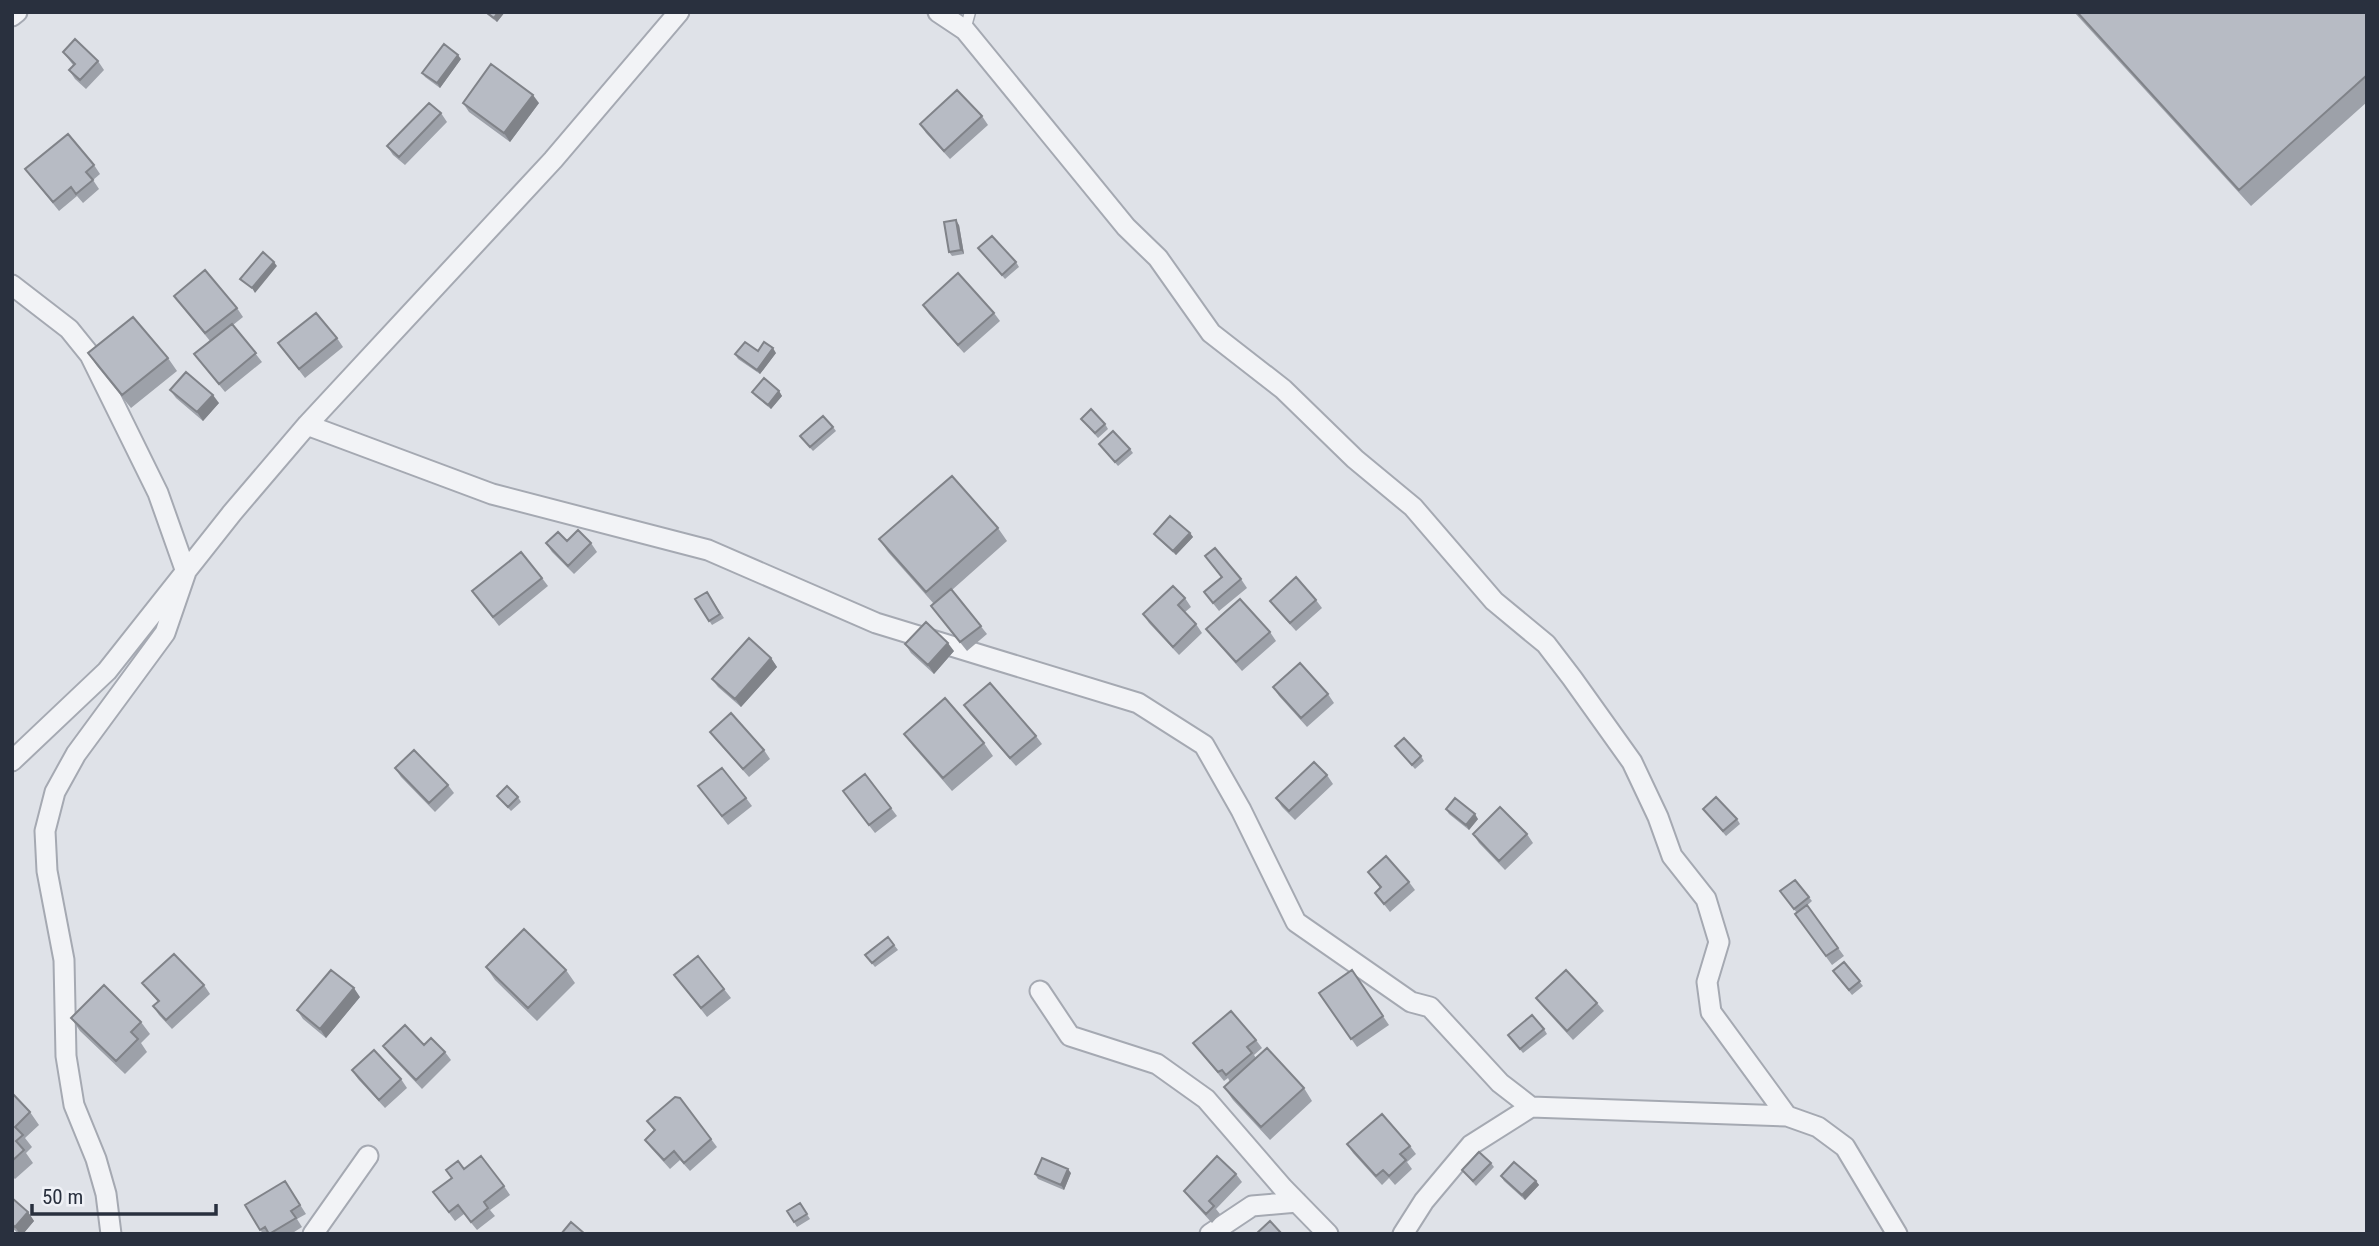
<svg xmlns="http://www.w3.org/2000/svg" width="2379" height="1246" font-family="'Roboto Condensed',sans-serif">
<rect width="100%" height="100%" fill="#dfe2e8"/>
<g fill="none" stroke-linecap="round" stroke-linejoin="round">
<defs>
<path id="lane" d="M965,30L970,12"/>
<path id="street" d="M938,12L965,30L1126,227L1158,258L1211,333L1283,389L1355,459L1413,507L1494,601L1546,644L1572,678L1632,762L1658,817L1672,856L1706,899L1719,942L1707,982L1711,1012L1787,1116
M12,16L17,12
M12,285L69,329L90,355L158,493L186,572L165,633L76,754L55,792L45,831L47,871L64,960L66,1056L74,1105L96,1159L106,1194L111,1234
M307,425L492,494L708,550L876,623L1138,703L1204,745L1241,810L1296,922L1411,1002L1430,1007L1500,1083L1531,1107
M12,761L107,671L232,513L307,425L553,160L679,12
M1040,991L1070,1036L1157,1064L1206,1099L1283,1188L1328,1234
M313,1234L368,1156
M1210,1234L1252,1206L1297,1202
M1403,1234L1424,1201L1471,1145L1531,1107L1787,1116L1818,1127L1845,1147L1897,1234"/>
</defs>
<use href="#lane" stroke="#a5a9b2" stroke-width="13"/>
<use href="#street" stroke="#a5a9b2" stroke-width="23"/>
<use href="#lane" stroke="#f2f3f6" stroke-width="10"/>
<use href="#street" stroke="#f2f3f6" stroke-width="19"/>
</g>
<path fill="#9da1a9" d="M484,12H505L497,22Z
M2074,12H2367V102L2251,206Z
M63,52L98,61L104,70L86,89L75,79L69,70L73,65Z
M461,59L440,88L425,77L422,73Z
M463,103H539L510,142L469,112Z
M441,113L447,122L405,165L393,155L387,146Z
M982,116L988,125L950,159L926,133L920,124Z
M94,165L100,174L93,180L99,189L83,203L77,196L59,211L25,169Z
M959,225L964,254L952,256L949,252Z
M978,248L1016,262L1019,267L1005,279Z
M174,296L237,308L243,317L233,325L262,362L225,392L194,354L210,341Z
M923,305L994,313L1000,321L964,353L929,314Z
M337,338L343,347L305,378L278,343Z
M758,351L776,353L760,374L738,359L735,354Z
M88,353L168,358L177,371L131,408L97,366Z
M170,390L219,403L203,421L176,398Z
M779,391L782,396L771,409L755,396L752,392Z
M1081,419L1105,424L1108,429L1098,438Z
M833,427L836,431L813,451L803,440Z
M1099,444L1130,449L1133,453L1118,466Z
M998,528L1007,541L952,590L987,634L967,651L931,606L934,604L888,552L879,539Z
M1190,533L1193,537L1176,555L1157,538L1154,534Z
M567,541L591,543L597,552L574,574L552,552L546,543Z
M1205,556L1241,579L1247,588L1219,611L1204,592L1221,577Z
M542,578L548,586L499,626L472,591Z
M707,592L724,618L712,625L695,599Z
M1185,598L1191,607L1185,612L1196,624L1202,633L1179,655L1149,623L1143,614Z
M1316,600L1322,608L1296,631L1276,609L1270,601Z
M1206,629L1270,632L1276,641L1242,671L1212,637Z
M905,644L954,651L934,674L911,653Z
M771,658L777,667L741,707L718,687L712,679Z
M1273,687L1328,694L1334,703L1307,727L1279,696Z
M964,705L1036,736L1042,744L1016,766L970,714Z
M710,732L764,750L770,759L749,777L716,740Z
M904,734L984,743L993,756L952,791L913,746Z
M1395,746L1421,756L1424,761L1415,769Z
M395,768L448,785L454,793L435,812L401,777Z
M1327,775L1333,784L1295,820L1282,807L1276,798Z
M698,786L746,798L752,806L728,825Z
M497,796L518,797L521,802L511,811Z
M849,800L891,808L897,816L875,833Z
M1446,809L1478,819L1469,830L1449,814Z
M1703,809L1737,819L1740,824L1726,836Z
M1473,834H1527L1533,843L1505,870L1479,843Z
M1368,872L1409,882L1415,890L1390,912L1375,893L1380,888Z
M1795,880L1812,901L1803,909L1807,905L1844,956L1832,965L1795,914L1797,913L1780,891Z
M888,937L898,950L875,967L865,955Z
M1844,962L1863,986L1852,995L1833,971Z
M486,967L566,970L575,983L537,1021L495,980Z
M1352,970L1389,1025L1357,1047L1319,993Z
M674,975L724,989L731,998L707,1017Z
M142,983L204,985L210,994L172,1029L159,1015L153,1006L158,1002Z
M360,997L326,1038L303,1019L297,1010Z
M1536,998L1597,1003L1604,1011L1573,1040L1542,1006Z
M71,1018L141,1022L150,1034L141,1043L147,1052L125,1074L80,1031Z
M1544,1029L1547,1034L1523,1053L1508,1035Z
M1256,1040L1262,1048L1254,1055L1256,1058L1304,1088L1312,1101L1270,1140L1233,1100L1224,1087L1230,1082L1228,1078L1224,1081L1193,1043Z
M383,1046L445,1052L451,1060L422,1089L389,1054Z
M352,1070L401,1079L407,1088L385,1108L358,1079Z
M12,1093L30,1112L39,1125L25,1138L32,1147L26,1153L33,1163L15,1179L12,1176Z
M647,1121L711,1139L717,1147L690,1171L680,1160L670,1169L651,1148L645,1140L654,1131Z
M1347,1144L1410,1146L1416,1154L1407,1162L1412,1169L1395,1185L1389,1178L1382,1185L1353,1153Z
M1491,1163L1494,1167L1476,1186L1462,1170Z
M464,1169L504,1186L510,1195L490,1210L495,1216L477,1230L464,1214L455,1221L433,1192L451,1178L446,1170Z
M1071,1173L1064,1190L1038,1179L1035,1174Z
M1236,1174L1242,1182L1216,1209L1220,1214L1212,1223L1190,1199L1184,1191Z
M1501,1176L1536,1181L1539,1185L1525,1200L1504,1181Z
M285,1181L306,1214L297,1219L302,1227L291,1234H263L245,1205Z
M12,1198L28,1212L34,1221L23,1234H19L12,1228Z
M800,1203L810,1219L797,1227L787,1211Z"/>
<path fill="#808389" d="M498,12H505L497,22L494,18Z
M458,55L461,59L440,88L437,83Z
M533,95L539,103L510,142L504,133Z
M956,220L959,225L964,254L961,250Z
M274,262L277,266L255,293L252,288Z
M773,348L776,353L760,374L757,370Z
M779,391L782,396L771,409L768,405Z
M213,395L219,403L203,421L197,412Z
M1190,533L1193,537L1176,555L1173,551Z
M948,643L954,651L934,674L928,665Z
M771,658L777,667L741,707L735,699Z
M1475,814L1478,819L1469,830L1466,825Z
M354,988L360,997L326,1038L320,1029Z
M1068,1169L1071,1173L1064,1190L1061,1185Z
M1536,1181L1539,1185L1525,1200L1522,1195Z
M28,1212L34,1221L23,1234H20L15,1227Z"/>
<path fill="#b7bbc4" stroke="#808389" stroke-width="2" d="M486,12H498L494,18Z
M2077,12H2367V75L2239,190Z
M75,39L98,61L80,80L69,70L75,64L63,52Z
M444,44L458,55L437,83L422,73Z
M491,64L533,95L504,133L463,103Z
M957,90L982,116L944,151L920,124Z
M429,103L441,113L399,157L387,146Z
M68,134L94,165L86,172L93,180L76,194L71,187L53,202L25,169Z
M956,220L961,250L949,252L944,222Z
M992,236L1016,262L1002,275L978,248Z
M263,252L274,262L252,288L240,279Z
M205,270L237,308L205,333L174,296Z
M958,273L994,313L958,345L923,305Z
M316,313L337,338L299,369L278,343Z
M133,317L168,358L122,395L88,353Z
M232,324L256,353L219,384L194,354Z
M745,342L758,351L764,342L773,348L757,370L735,354Z
M186,372L213,395L197,412L170,390Z
M764,378L779,391L768,405L752,392Z
M1091,409L1105,424L1095,433L1081,419Z
M823,416L833,427L810,447L800,436Z
M1113,431L1130,449L1115,462L1099,444Z
M952,476L998,528L926,592L879,539Z
M1170,516L1190,533L1173,551L1154,534Z
M578,530L591,543L568,566L546,543L558,532L567,541Z
M1215,548L1241,579L1213,603L1204,592L1222,577L1205,556Z
M521,552L542,578L493,617L472,591Z
M1296,577L1316,600L1290,623L1270,601Z
M1173,586L1185,598L1178,605L1196,624L1173,647L1143,614Z
M951,589L981,626L960,642L931,606Z
M707,592L720,614L709,621L695,599Z
M1240,599L1270,632L1236,662L1206,629Z
M926,622L948,643L928,665L905,644Z
M749,638L771,658L735,699L712,679Z
M1300,663L1328,694L1301,718L1273,687Z
M990,683L1036,736L1010,758L964,705Z
M945,698L984,743L943,778L904,734Z
M731,713L764,750L743,769L710,732Z
M1404,738L1421,756L1412,765L1395,746Z
M414,750L448,785L429,803L395,768Z
M1314,762L1327,775L1289,811L1276,798Z
M722,768L746,798L722,816L698,786Z
M865,774L891,808L869,825L843,791Z
M507,786L518,797L508,807L497,796Z
M1716,797L1737,819L1723,831L1703,809Z
M1455,798L1475,814L1466,825L1446,809Z
M1500,807L1527,834L1499,861L1473,834Z
M1386,856L1409,882L1384,904L1375,893L1381,887L1368,872Z
M1795,880L1809,897L1794,909L1780,891Z
M1807,905L1838,948L1826,956L1795,914Z
M524,929L566,970L528,1008L486,967Z
M888,937L894,945L872,963L865,955Z
M174,954L204,985L166,1020L153,1006L159,1001L142,983Z
M698,956L724,989L701,1008L674,975Z
M1844,962L1860,981L1849,990L1833,971Z
M331,970L354,988L320,1029L297,1010Z
M1352,970L1383,1016L1351,1039L1319,993Z
M1566,970L1597,1003L1567,1031L1536,998Z
M104,985L141,1022L131,1032L138,1039L116,1061L71,1018Z
M1231,1011L1256,1040L1247,1047L1252,1053L1226,1075L1222,1070L1218,1072L1193,1043Z
M1532,1015L1544,1029L1520,1049L1508,1035Z
M405,1025L424,1045L431,1038L445,1052L416,1080L383,1046Z
M1267,1048L1304,1088L1261,1127L1224,1087Z
M374,1050L401,1079L379,1100L352,1070Z
M12,1093L30,1112L15,1127L23,1135L16,1141L24,1150L12,1161Z
M675,1097L680,1098L711,1139L684,1163L674,1151L664,1160L645,1140L655,1130L647,1121Z
M1382,1114L1410,1146L1400,1154L1406,1160L1389,1176L1383,1170L1376,1176L1347,1144Z
M1479,1152L1491,1163L1473,1181L1462,1170Z
M481,1156L504,1186L484,1202L488,1208L471,1222L458,1205L449,1212L433,1192L452,1178L446,1170L458,1161L464,1169Z
M1217,1156L1236,1174L1209,1201L1214,1206L1206,1214L1184,1191Z
M1042,1158L1068,1169L1061,1185L1035,1174Z
M1514,1162L1536,1181L1522,1195L1501,1176Z
M285,1181L300,1205L291,1211L296,1218L269,1234L265,1227L260,1230L245,1205Z
M12,1198L28,1212L15,1227L12,1224Z
M800,1203L807,1214L794,1222L787,1211Z
M1270,1221L1282,1234H1256Z
M571,1222L585,1234H561Z"/>
<rect width="2379" height="1246" fill="none" stroke="#29303e" stroke-width="28"/>
<path d="M32 1204v10h184v-10" fill="none" stroke="#29303e" stroke-width="3.5"/>
<text x="42" y="1204" font-size="21" fill="#29303e" stroke="#eff1f6" stroke-width="5" paint-order="stroke">50 m</text>
</svg>
